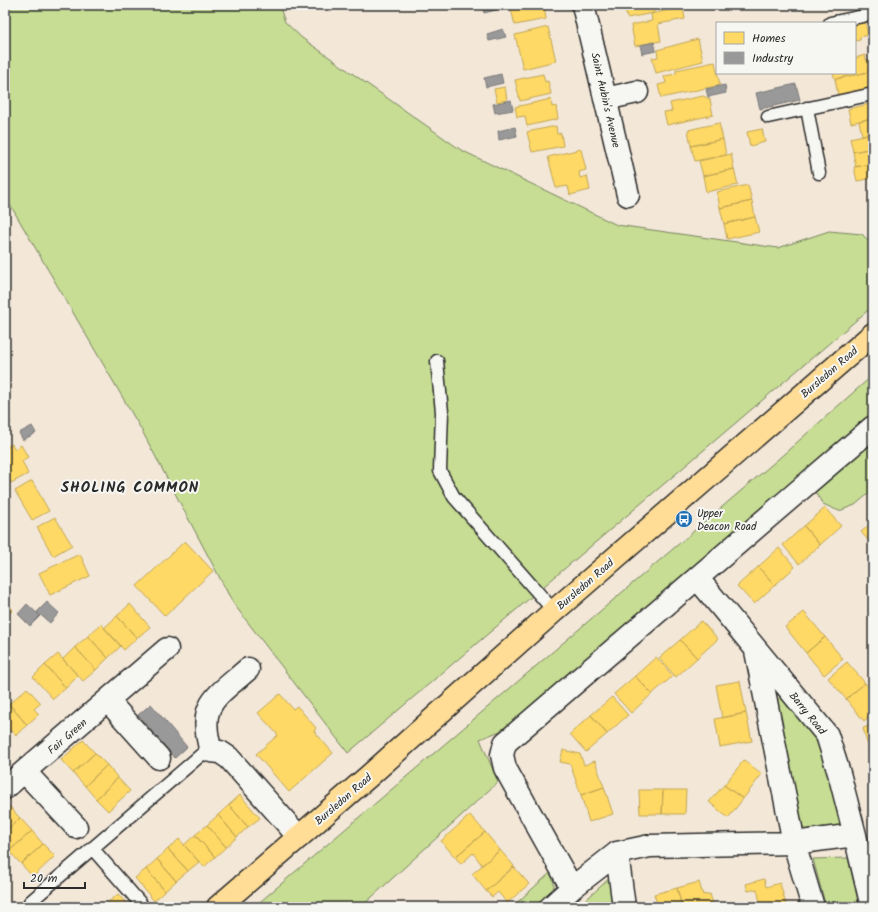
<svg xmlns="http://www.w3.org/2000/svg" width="878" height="912" font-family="Kalam,sans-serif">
<rect width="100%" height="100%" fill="#f3e7d8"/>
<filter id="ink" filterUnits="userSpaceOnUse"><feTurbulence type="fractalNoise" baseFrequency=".025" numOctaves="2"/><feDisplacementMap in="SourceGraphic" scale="8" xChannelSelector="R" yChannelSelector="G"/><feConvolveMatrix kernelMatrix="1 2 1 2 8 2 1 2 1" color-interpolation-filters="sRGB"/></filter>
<g filter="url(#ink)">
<path fill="#c6dd93" stroke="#78845f" d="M5,5H279L285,22L302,38L461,150L617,225L778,248L829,231L862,234L873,246V306L348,753L233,603L141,429L5,196Z
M873,375V417L515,725L480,739L498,782L361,907H254L777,460Z
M873,440V490L855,505L839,511L823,504L815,492Z
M780,697L787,701L815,734L826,755L845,828L799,833L777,700Z
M848,858L859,905L848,907H826L813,859Z
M550,873C559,889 551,896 538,907H512Z
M613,875L617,907H578Z"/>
<path fill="#ffd966" stroke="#bfa554" d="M510,5L544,6L546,19L515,25Z
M624,5H652L654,13L627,18Z
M683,7L685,19L658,24L661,41L635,46L631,25L652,21L651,14Z
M865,21L868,35L860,37V40L855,41V24Z
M548,27L556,61L523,69L515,35Z
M698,39L703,61L656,73L652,58L658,57L657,50Z
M865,55L866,60L873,59V71L835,79L833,73H855V58Z
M715,62L720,85L661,98L658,85L666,83L664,76L676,74V70Z
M873,71V83H871L872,88L838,95L835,79Z
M543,74L545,82L548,81L551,94L520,101L515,80Z
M505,87L507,100L497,102L494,89Z
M703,96L710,99L713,115L667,125L664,112L672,111L670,103Z
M551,99L552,107L556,106L558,119L527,126L525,116L517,117L515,107Z
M873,103V118L851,123L848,109Z
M873,118V133L862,135L859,121Z
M719,123L723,139L691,146L688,130Z
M556,126L557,134L561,133L563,146L532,152L527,132Z
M762,129L765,142L750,146L747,132Z
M873,133V148L853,152L850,138Z
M723,139L726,155L695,161L691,146Z
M873,148V163L856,167L853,152Z
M581,149L586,170L579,172L580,178L587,176L590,190L570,195L568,186L556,188L548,157Z
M731,154L734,169L703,176L699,161Z
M873,163V178L857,181L854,167Z
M734,169L738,185L706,192L703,176Z
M748,185L752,201L720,208L717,192Z
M752,201L755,217L724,224L720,208Z
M755,217L759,232L727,239L724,224Z
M5,414L11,423L5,427Z
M12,444L15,449L21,445L28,457L22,461L28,474L11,483L5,472V448Z
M32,481L49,511L32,520L15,491Z
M825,508L841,526L820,545L804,526Z
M55,517L72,545L53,556L37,527Z
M873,522V546L861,532Z
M804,526L820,545L799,564L783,545Z
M185,541L213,571L165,616L137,586Z
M779,548L795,567L775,585L758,567Z
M80,554L90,576L50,595L39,573Z
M758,567L775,585L754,604L737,586Z
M5,600L13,610L5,617Z
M130,604L150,627L137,638L117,616Z
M804,612L825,637L806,653L785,627Z
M117,616L137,638L124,650L104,628Z
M701,621L718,639L697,658L680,640Z
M101,624L121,646L108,658L88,636Z
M88,636L108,658L96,670L75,647Z
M825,637L843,659L824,675L806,653Z
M680,640L697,658L676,677L659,658Z
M75,647L96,670L83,681L63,659Z
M58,654L78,676L66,688L45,665Z
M656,657L673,676L652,694L635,676Z
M847,662L865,683L846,699L828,678Z
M45,665L66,688L53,699L33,677Z
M635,676L652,694L631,713L614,694Z
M740,681L746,713L722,718L716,685Z
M865,683L873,693V713L864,721L846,699Z
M27,688L41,703L34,709L39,714L27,725L9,704Z
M280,694L293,709L297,706L316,728L314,731L333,753L289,792L256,754L278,735L258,713Z
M612,697L628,715L607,734L591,715Z
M9,704L27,725L16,735L11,730L5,735V707Z
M746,713L752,741L720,747L715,719Z
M591,715L607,734L586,752L570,734Z
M873,725V749L869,750L863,728Z
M83,740L95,753L73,773L61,760Z
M873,749V765L869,750Z
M563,750L580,754L584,765L595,761L604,787L581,795L570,764L560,762Z
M95,753L107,765L85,786L73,773Z
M744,760L762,774L743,799L724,785Z
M107,765L118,778L96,799L85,786Z
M118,778L130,791L108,811L96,799Z
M724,785L743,799L728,818L709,802Z
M604,787L613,814L589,822L581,795Z
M639,790H663L662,814H640Z
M663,790H686L685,814H662Z
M240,795L260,818L248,827L229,805Z
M8,805L20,818L5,832V808Z
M229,805L248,827L237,837L218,815Z
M218,815L237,837L226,847L207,825Z
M470,815L485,832L455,857L441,841Z
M20,818L32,831L9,851L5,847V832Z
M207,825L226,847L215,857L195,835Z
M32,831L43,844L21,864L9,851Z
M485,832L500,850L482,865L473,853L461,864L455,857Z
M195,835L215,857L204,867L184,845Z
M179,839L199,862L188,871L168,849Z
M43,844L55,856L33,877L21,864Z
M168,849L188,871L176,881L157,859Z
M500,850L514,866L486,891L472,874Z
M157,859L176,881L165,891L146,869Z
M514,867L529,884L507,903L498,892L492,897L486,891Z
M146,869L165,891L154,901L135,878Z
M764,879L766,887L780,883L786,905L761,907L757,889L748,891L746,884Z
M699,882L703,895L710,894L714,907H706V905L682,907L677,888Z
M677,888L682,907H658L654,894Z
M118,894L129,907H109L106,904Z
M453,902L457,907H447Z"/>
<path fill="#999" stroke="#787878" d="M482,5H499L500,9L484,13Z
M503,29L506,37L489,41L487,34Z
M654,42L656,51L642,54L640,45Z
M501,74L503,83L486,87L484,78Z
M796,84L800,100L760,109L756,93Z
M725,85L726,93L708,97L706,89Z
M511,100L513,110L495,113L493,104Z
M515,127L517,136L499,140L498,131Z
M32,426L36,433L23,440L19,433Z
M47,602L59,613L50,623L37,612Z
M27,604L40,616L30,626L18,614Z
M151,704L187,747L175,758L138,715Z"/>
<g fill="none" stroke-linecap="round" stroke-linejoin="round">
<defs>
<path id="service" d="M830,23L863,16L873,12
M807,108L819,173
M768,117L873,94
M437,361L442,412L440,471L454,497L554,611
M92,848L141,904
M30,902L202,754L211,751"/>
<path id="minor" d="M583,5L628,195
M605,99L637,92
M756,651L794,843L813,907
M248,669C215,698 197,704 211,751L220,752L229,758L299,837
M108,701L159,758
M25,772L76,827
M5,788L167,649
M855,835L872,907
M617,853L624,907
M572,888L505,768L502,755L505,743L873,427
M551,907L572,888L617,853L650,846L794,843L855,835L839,773L827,735L698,579"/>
<path id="primary" d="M218,907L369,776L554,611L873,334"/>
</defs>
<use href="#service" stroke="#2b2b2b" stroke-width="15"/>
<use href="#minor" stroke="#2b2b2b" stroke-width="25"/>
<use href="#primary" stroke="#2b2b2b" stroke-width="25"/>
<use href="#service" stroke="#f6f6f2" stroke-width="12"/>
<use href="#minor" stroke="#f6f6f2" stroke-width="22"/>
<use href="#primary" stroke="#ffdd96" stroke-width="22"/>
</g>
</g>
<defs>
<symbol id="bus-disc" viewBox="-11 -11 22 22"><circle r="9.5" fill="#1f6fb2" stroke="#f6f6f2"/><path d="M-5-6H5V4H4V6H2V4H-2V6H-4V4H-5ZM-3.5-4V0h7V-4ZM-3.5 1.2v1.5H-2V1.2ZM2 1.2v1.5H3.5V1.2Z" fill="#fff"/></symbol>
</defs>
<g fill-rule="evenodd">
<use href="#bus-disc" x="674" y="509" width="20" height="20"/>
</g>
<g text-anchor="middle" stroke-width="4" stroke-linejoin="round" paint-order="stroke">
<g font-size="11" fill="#2b2b2b" stroke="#f6f6f2">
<text transform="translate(606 100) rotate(77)" y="4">Saint Aubin's Avenue</text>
<text transform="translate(829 372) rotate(-41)" y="4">Bursledon Road</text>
<text transform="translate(585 584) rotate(-41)" y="4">Bursledon Road</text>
<text transform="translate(808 713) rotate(51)" y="4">Barry Road</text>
<text transform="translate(67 736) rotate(-41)" y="4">Fair Green</text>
<text transform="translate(343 799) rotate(-41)" y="4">Bursledon Road</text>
</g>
<g font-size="11" fill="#2b2b2b" stroke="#f6f6f2" text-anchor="start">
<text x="697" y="517">Upper<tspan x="697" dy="13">Deacon Road</tspan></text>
</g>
<g font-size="15" font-weight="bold" letter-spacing="1" fill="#2b2b2b" stroke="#f6f6f2">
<text x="130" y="492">SHOLING COMMON</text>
</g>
</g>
<rect width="878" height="912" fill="none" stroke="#f6f6f2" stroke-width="20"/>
<rect x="10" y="10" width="858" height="892" fill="none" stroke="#2b2b2b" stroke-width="1.5" filter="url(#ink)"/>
<rect x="716" y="22" width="140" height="52" fill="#f6f6f2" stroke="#a5a5a2"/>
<rect x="724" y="32" width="20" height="12" fill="#ffd966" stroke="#a5a5a2"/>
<text x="752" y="42" font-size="12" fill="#2b2b2b">Homes</text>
<rect x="724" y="52" width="20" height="12" fill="#999999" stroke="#a5a5a2"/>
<text x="752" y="62" font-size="12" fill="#2b2b2b">Industry</text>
<path d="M24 882v6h61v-6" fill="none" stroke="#2b2b2b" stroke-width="2"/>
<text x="30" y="882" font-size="12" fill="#2b2b2b" stroke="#f6f6f2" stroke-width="3" paint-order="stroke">20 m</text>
</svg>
